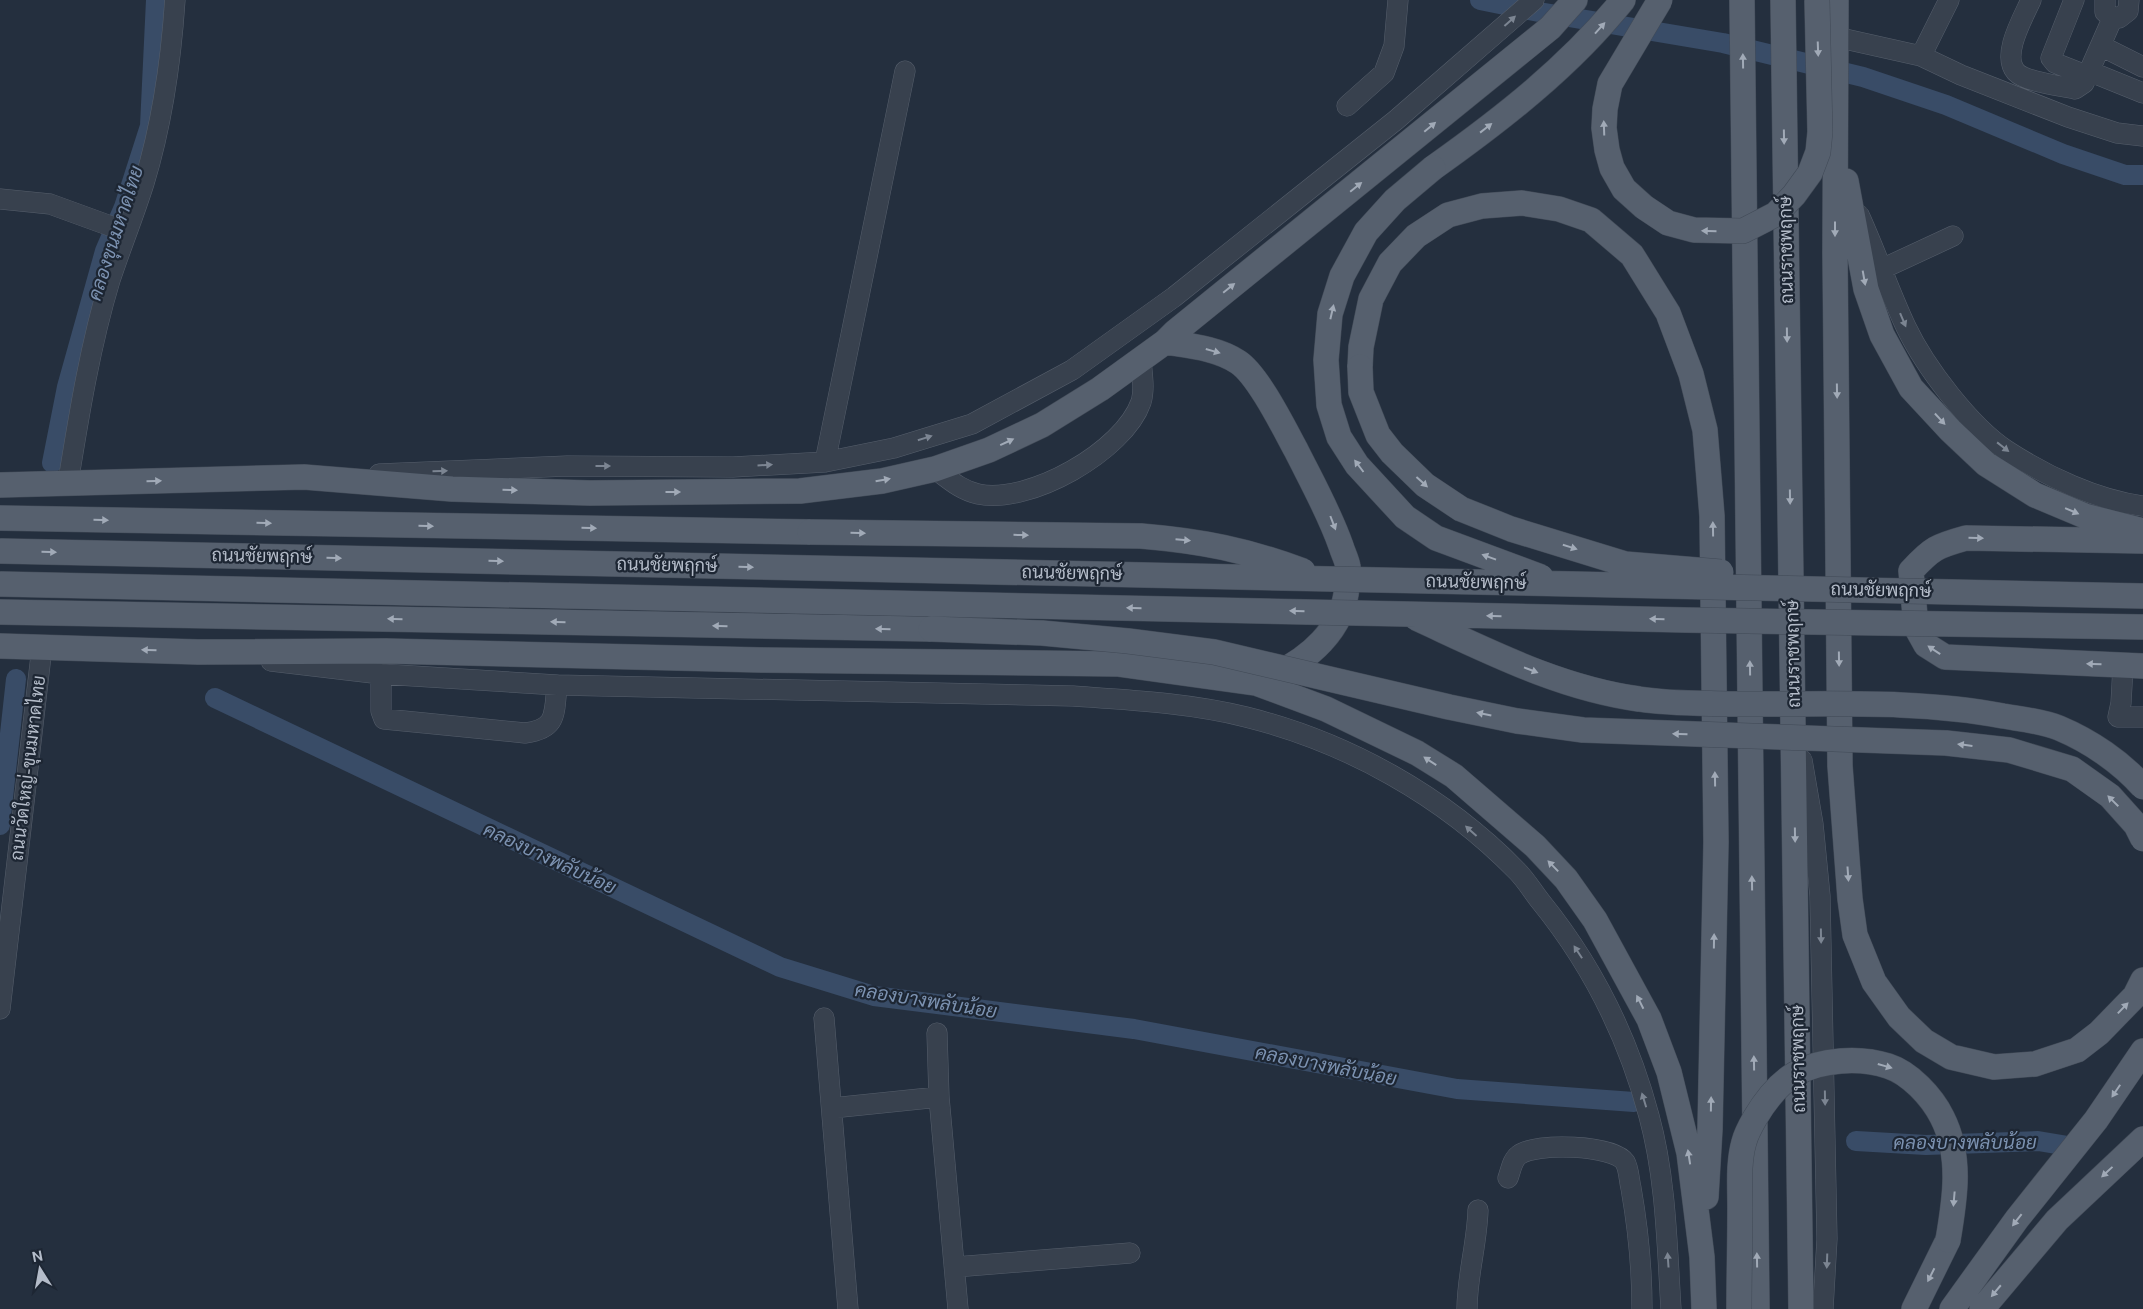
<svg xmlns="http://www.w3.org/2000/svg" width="2143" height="1309" font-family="'Public Sans',Sarabun,sans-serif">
<rect width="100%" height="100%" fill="#242f3e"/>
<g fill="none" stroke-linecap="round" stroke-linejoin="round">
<path stroke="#394c67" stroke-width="20" d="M1480,0L1539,12L1723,43L1863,77L1946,105L2063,154L2125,175H2143
M52,463L67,387L105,251L124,207L150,126L156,0
M215,698L780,967L874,996L1134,1029L1457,1089L1634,1102
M0,825L16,679
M1856,1141L1926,1145L2038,1141L2074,1147"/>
<defs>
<path id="minor" d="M2031,0C2023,18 2001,55 2016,72C2025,82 2062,86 2075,89L2084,83L2113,17
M2074,0L2051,58L2055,63L2088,76
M2105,0V12L2110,16L2119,18L2128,11L2129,0
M1836,37L1921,56L1961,75L2068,117L2117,133L2143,136
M2101,46L2143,67
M1921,56L1949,0
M2091,72L2143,93
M1347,106L1384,73L1394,46L1398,0
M0,199L50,204L127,232
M1859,215C1876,252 1889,291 1906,327C1925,367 1970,426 2006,450C2046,476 2096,500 2143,506
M1882,269L1953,236
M825,462L905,71
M935,469C949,479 960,490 978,494C1029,505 1124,451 1141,402C1145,389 1142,373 1141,360
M379,474L567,466L733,467L825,462L894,448L972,424L1072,370L1174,297L1396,120L1534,0
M68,483C79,415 90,346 110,280C121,247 134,215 144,183C162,124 171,61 175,0
M271,661L381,674L557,685L1073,696C1130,700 1190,703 1246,717C1347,742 1444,796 1517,871C1526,880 1533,892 1541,902C1592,965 1628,1037 1649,1116C1666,1178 1667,1245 1671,1309
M2123,666L2121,703L2118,717H2143
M381,674V711L384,719L525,733C558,729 554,713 557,685
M1802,760L1813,824L1820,896L1827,1239L1823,1309
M0,1009L42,647
M824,1018L848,1309
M937,1033L939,1097L958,1309
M832,1108L939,1097
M1508,1178C1511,1170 1512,1160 1519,1155C1536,1142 1613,1145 1625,1162C1629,1169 1629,1180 1631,1188C1638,1228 1642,1268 1642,1309
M955,1267L1130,1253
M1467,1309C1467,1276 1477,1244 1478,1210"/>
<path id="major" d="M1742,0L1757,1309
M1783,0L1801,1309
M1836,0L1835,253L1840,766L1850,899L1855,935L1874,982L1899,1017L1924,1041L1951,1057L1994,1067L2035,1064L2077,1050L2099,1033L2135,996L2143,980
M1433,168C1502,119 1570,66 1623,0
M1846,181L1866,289L1882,335L1911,388L1950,430L1986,464L2035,495L2085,516L2143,531
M1165,342C1190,346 1217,348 1238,362C1258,375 1284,428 1296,450C1312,482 1329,512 1341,546C1343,553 1347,560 1348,567C1349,573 1347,580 1347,586C1344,630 1308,660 1270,677
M1360,367L1361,347L1371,299L1390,263L1416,236L1448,215L1482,206L1522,203L1559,209L1591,220L1632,255L1668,313L1691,374L1705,430L1712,516L1716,842L1710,1129L1706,1197
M0,485L304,477L452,489L590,493L800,491L882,481L935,469L989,450L1042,425L1100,389L1165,342L1175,332L1550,28L1575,0
M0,518L810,532
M2143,541L1966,538C1937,546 1932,548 1911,571L1916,627L1926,645L1945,657L2143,666
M0,612L931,629
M0,646L198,652L386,651L761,660L1119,664L1256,683L1326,709L1417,753L1454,776L1535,846L1566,879L1595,920L1649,1019L1669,1072L1689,1153L1702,1257L1704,1309
M1914,1309L1948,1240
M1952,1309L2017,1219L2096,1120L2143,1051
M1982,1309L2057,1220L2143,1139"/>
</defs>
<use href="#minor" stroke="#565f6c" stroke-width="21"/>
<use href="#major" stroke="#414a57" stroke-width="26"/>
<use href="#minor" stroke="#38414e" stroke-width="20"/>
<use href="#major" stroke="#56606e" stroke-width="25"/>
<defs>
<path id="major-bridge" d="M1660,0L1610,84L1605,109L1604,128L1607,150L1612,168L1624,189L1644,207L1668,223L1694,230L1743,231L1776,214L1794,195L1810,173L1818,152L1820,132L1817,0
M1433,168L1395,200L1366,232L1342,276L1330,314L1326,360L1329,405L1339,437L1357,465L1405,517L1436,538L1541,577
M1360,367L1361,392L1378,435L1392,453L1425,485L1461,509L1511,529L1625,564L1721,572
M810,532L1141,536C1201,541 1247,550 1303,571
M0,551L2143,596
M0,584L1685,620L2143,627
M1416,618C1488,651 1559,688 1639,699C1670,704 1703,703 1734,704C1822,705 1916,699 2003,716C2021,719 2042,721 2059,728C2090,741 2121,762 2143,787
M931,629L1042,633L1128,641L1214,652L1449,707L1517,721L1583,730L1946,743L2009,750L2072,769L2110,796L2136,825L2143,839
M1739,1309C1739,1275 1740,1241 1740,1207C1740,1186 1738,1163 1744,1142C1746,1134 1751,1125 1755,1118C1765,1101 1778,1084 1795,1074C1821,1059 1860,1057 1888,1066C1910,1073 1932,1097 1942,1117C1962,1156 1955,1199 1948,1240"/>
</defs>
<use href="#major-bridge" stroke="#414a57" stroke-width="26" stroke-linecap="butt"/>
<use href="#major-bridge" stroke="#56606e" stroke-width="25"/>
</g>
<defs><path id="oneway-solid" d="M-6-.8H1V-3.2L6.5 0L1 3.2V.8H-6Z" transform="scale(1.25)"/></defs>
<g fill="#7c8592">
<use href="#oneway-solid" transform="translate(1510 21) rotate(-42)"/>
<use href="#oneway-solid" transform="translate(1903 320) rotate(67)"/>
<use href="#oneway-solid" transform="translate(925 438) rotate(-17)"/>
<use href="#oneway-solid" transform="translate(2003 447) rotate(38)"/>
<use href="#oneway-solid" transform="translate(765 465) rotate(-4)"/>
<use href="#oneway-solid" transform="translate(603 466)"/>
<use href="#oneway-solid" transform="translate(440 471) rotate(-2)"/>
<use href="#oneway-solid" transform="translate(1471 831) rotate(-138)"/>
<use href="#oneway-solid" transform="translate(1821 936) rotate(89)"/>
<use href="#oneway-solid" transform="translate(1578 952) rotate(-123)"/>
<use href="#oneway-solid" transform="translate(1825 1098) rotate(89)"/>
<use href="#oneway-solid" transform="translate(1644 1100) rotate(-107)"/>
<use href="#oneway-solid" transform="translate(1668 1260) rotate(-94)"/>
<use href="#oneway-solid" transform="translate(1827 1261) rotate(92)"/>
</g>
<g fill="#a1aab7">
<use href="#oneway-solid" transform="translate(1600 28) rotate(-48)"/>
<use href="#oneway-solid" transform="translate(1818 49) rotate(88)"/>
<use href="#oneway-solid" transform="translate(1743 61) rotate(-91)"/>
<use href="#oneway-solid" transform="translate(1430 127) rotate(-40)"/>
<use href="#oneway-solid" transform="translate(1486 128) rotate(-38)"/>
<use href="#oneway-solid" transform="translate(1604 128) rotate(-92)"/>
<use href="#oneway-solid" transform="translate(1784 137) rotate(89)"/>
<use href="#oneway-solid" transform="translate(1356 187) rotate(-39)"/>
<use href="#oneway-solid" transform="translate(1835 229) rotate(90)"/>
<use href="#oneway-solid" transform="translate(1709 231) rotate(-179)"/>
<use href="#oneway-solid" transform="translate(1864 278) rotate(80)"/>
<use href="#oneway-solid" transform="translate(1229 288) rotate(-39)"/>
<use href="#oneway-solid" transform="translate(1332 312) rotate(-77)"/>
<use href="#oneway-solid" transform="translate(1787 335) rotate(89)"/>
<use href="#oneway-solid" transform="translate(1213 351) rotate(16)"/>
<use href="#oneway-solid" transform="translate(1837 391) rotate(89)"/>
<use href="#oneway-solid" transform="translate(1940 419) rotate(47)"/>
<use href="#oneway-solid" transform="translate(1007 442) rotate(-25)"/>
<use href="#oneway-solid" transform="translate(1359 466) rotate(-127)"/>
<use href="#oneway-solid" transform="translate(883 480) rotate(-10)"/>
<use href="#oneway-solid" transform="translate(154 481) rotate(-2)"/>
<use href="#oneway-solid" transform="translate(1422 482) rotate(42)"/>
<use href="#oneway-solid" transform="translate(510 490) rotate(2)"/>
<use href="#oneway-solid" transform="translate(673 492)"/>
<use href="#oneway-solid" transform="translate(1790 497) rotate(89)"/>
<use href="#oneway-solid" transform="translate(2072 511) rotate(23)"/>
<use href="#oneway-solid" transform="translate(101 520) rotate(1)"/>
<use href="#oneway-solid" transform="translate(264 523) rotate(1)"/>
<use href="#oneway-solid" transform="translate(1333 523) rotate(69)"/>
<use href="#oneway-solid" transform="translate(426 526) rotate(1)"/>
<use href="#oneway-solid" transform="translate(589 528) rotate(1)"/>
<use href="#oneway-solid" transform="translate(1713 529) rotate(-91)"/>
<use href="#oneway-solid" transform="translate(858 533) rotate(1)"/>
<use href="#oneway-solid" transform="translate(1021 535) rotate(1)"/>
<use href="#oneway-solid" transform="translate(1976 538) rotate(2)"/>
<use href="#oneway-solid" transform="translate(1183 540) rotate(5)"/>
<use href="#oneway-solid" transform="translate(1570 547) rotate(17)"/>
<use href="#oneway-solid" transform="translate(49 552) rotate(1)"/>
<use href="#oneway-solid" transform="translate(1489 557) rotate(-160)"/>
<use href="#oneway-solid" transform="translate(334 558) rotate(1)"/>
<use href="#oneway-solid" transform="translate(496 561) rotate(1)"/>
<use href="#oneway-solid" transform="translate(746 567) rotate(1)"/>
<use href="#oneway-solid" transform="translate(1134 608) rotate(-179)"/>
<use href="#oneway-solid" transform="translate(1297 611) rotate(-179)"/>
<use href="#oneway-solid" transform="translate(1494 616) rotate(-179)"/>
<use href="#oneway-solid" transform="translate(395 619) rotate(-179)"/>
<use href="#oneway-solid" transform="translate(1657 619) rotate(-179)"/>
<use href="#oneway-solid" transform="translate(558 622) rotate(-179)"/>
<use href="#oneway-solid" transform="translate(720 626) rotate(-178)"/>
<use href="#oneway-solid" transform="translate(883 629) rotate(-179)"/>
<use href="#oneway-solid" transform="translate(149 650) rotate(-178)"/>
<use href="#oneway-solid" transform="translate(1934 650) rotate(-146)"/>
<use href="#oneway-solid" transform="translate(1839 659) rotate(89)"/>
<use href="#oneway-solid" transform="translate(2094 664) rotate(-178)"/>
<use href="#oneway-solid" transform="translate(1750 668) rotate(-91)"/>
<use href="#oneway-solid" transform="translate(1531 670) rotate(21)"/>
<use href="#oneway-solid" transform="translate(1484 714) rotate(-168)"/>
<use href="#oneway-solid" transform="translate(1680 734) rotate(-178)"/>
<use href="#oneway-solid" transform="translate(1965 745) rotate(-173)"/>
<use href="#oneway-solid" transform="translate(1430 761) rotate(-147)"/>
<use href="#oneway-solid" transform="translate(1715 779) rotate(-91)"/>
<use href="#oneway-solid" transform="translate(2113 801) rotate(-135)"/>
<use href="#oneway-solid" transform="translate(1795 835) rotate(89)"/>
<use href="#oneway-solid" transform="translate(1553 866) rotate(-134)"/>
<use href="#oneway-solid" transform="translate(1848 874) rotate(86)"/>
<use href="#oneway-solid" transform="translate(1752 883) rotate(-91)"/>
<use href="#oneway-solid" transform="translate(1714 941) rotate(-89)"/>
<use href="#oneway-solid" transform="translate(1640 1002) rotate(-117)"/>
<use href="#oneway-solid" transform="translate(2123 1008) rotate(-46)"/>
<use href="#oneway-solid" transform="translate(1754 1063) rotate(-91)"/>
<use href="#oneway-solid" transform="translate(1885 1066) rotate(16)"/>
<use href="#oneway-solid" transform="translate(2116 1091) rotate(124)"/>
<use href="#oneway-solid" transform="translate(1711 1104) rotate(-89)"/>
<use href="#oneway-solid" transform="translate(1689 1157) rotate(-99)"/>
<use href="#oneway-solid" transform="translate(2107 1172) rotate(137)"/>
<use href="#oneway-solid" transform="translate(1954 1199) rotate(95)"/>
<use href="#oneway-solid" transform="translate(2017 1220) rotate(128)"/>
<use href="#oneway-solid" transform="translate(1757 1260) rotate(-91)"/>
<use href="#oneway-solid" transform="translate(1931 1275) rotate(117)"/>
<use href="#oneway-solid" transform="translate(1996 1291) rotate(130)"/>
</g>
<g text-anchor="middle" stroke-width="4.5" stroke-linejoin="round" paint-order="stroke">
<g font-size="18" fill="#b4bcc9" stroke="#1d2633">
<text transform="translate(1786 250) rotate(-91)" y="6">ถนนราชพฤกษ์</text>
<text transform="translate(262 556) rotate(1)" y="6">ถนนชัยพฤกษ์</text>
<text transform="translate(667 565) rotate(1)" y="6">ถนนชัยพฤกษ์</text>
<text transform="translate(1072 573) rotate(1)" y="6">ถนนชัยพฤกษ์</text>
<text transform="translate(1476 582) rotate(1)" y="6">ถนนชัยพฤกษ์</text>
<text transform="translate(1881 590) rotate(1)" y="6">ถนนชัยพฤกษ์</text>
<text transform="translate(1793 654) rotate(-91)" y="6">ถนนราชพฤกษ์</text>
<text transform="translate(28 768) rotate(-83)" y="6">ถนนวัดใหญ่-ขุนมหาดไทย</text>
<text transform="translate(1798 1059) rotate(-91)" y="6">ถนนราชพฤกษ์</text>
</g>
<g font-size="19" font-style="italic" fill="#7c92b1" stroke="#1d2633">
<text transform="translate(115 233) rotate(-72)" y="7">คลองขุนมหาดไทย</text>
<text transform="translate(550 858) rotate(25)" y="7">คลองบางพลับน้อย</text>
<text transform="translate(926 1000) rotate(9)" y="7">คลองบางพลับน้อย</text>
<text transform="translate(1326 1065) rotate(11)" y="7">คลองบางพลับน้อย</text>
<text x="1965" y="1149">คลองบางพลับน้อย</text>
</g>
</g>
<g transform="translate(40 1269) rotate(349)" stroke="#1d2633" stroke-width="4" paint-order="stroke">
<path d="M0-4L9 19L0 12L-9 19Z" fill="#b4bcc9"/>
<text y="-8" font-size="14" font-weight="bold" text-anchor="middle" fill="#b4bcc9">N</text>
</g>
</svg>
